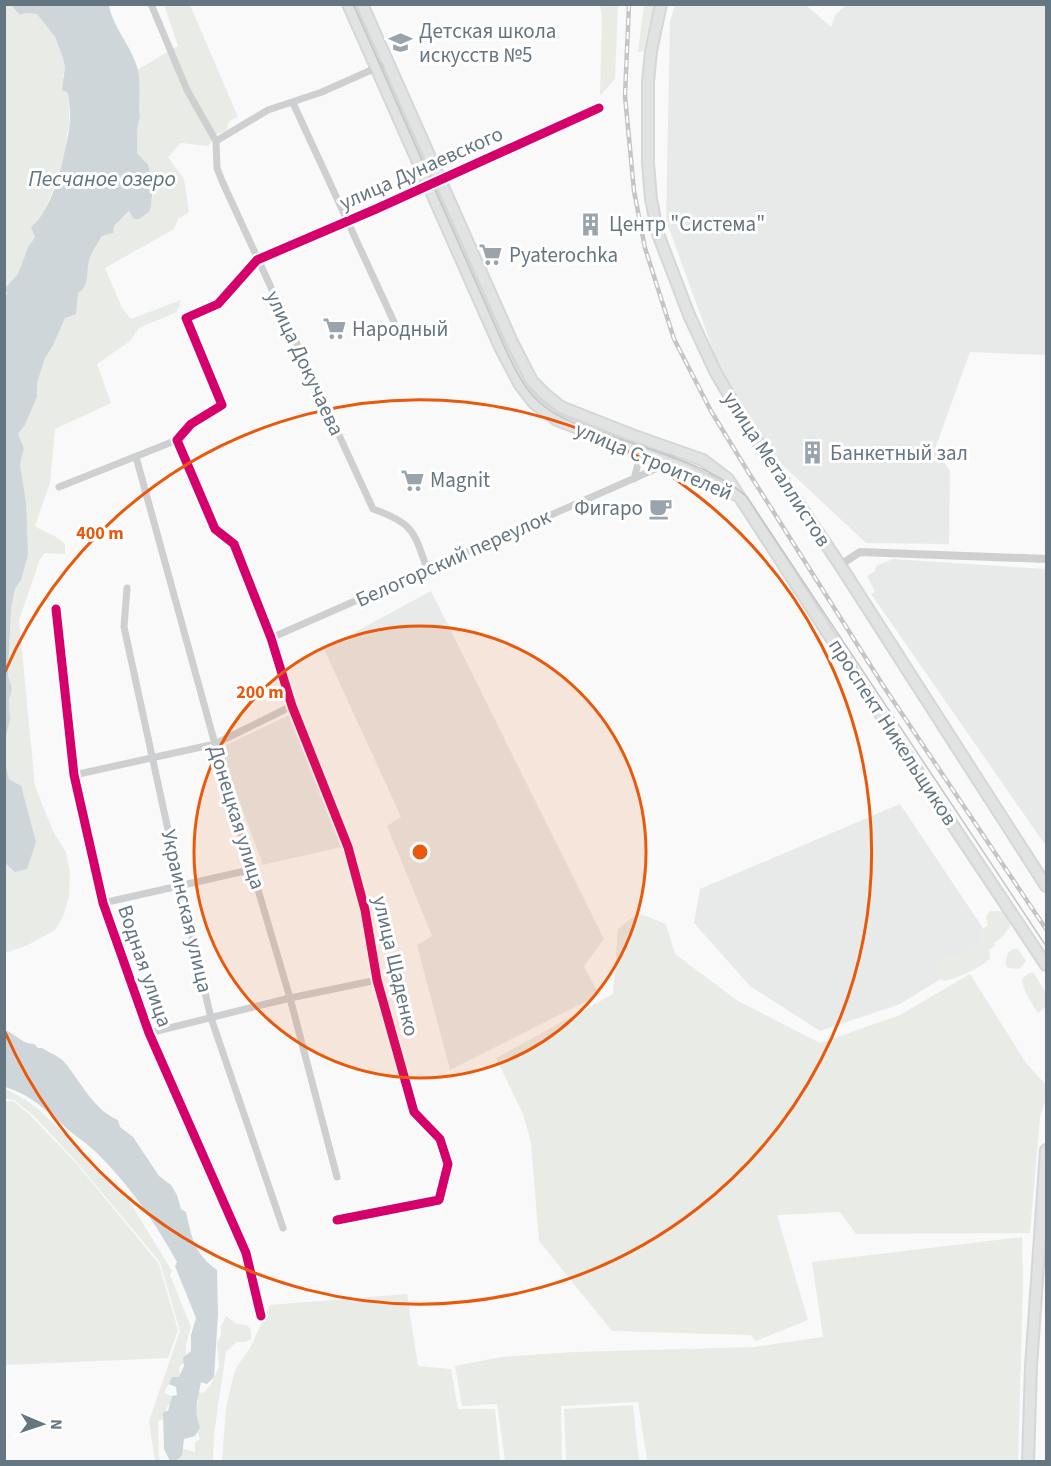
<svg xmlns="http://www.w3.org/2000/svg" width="1051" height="1466" font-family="'Source Sans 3',sans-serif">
<rect width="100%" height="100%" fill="#f9f9f9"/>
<path fill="#e8e9e9" d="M675,5H806L831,27L835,15L846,5H1046V355L970,352L935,449L950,471L949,544L866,543L774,457L744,411L716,358L666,220L670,22Z
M893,559L1046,569V846L871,594L875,592L867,576L875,571L876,566Z
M431,591L604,939L584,966L599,995L450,1070L417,945L432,936L387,826L401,817L324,649Z
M293,713L346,846L263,865L220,748Z
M900,804L995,946L900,1004L820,1031L750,986L694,923L700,889Z"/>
<path fill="#e8ebe6" d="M11,4L20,15L24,13L37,14L55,37L63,58L65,67L63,77L68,93L70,127L67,133L65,157L45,210L38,222L35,236L28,247L18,274L5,288L4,5Z
M164,5H190L238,117L229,121L226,131L217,134L208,146L181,143L168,157L184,179L189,212L178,219L174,229L105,268L122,308L131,319L181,300L177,312L139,328L130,341L97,364L111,403L55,429L50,483L35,526C45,533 58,535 65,545V554L45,553L40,559L19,620L35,786L53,831L66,852L70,872L69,897L63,917L55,930L28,945L5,953V863L15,872L9,779L5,767V740L10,720L9,700L12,689L8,675L11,609L15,589L21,580L26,502L20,465L24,448L18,434L25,425L37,397V383L45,358L78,293L90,258L102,236L113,233L114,226L130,211L148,212C158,191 152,170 137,153C138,142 136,128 140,118L137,70L178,46Z
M600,5H618L615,79L600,96L602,18Z
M644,5H654L643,51L638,52Z
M990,911H1002L1009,921L1010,927L1001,938L989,947L990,959C981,967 955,980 943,981L935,970C941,945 980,964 981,930L988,925L986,917Z
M638,913L666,924L675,954L738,1001L820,1043L900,1015L970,974L1026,1063L1046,1085V1099L1040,1117L1030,1233L856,1234L840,1212L777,1215L808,1320L756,1341L751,1335L612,1331L539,1241L531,1142L523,1114L496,1058L613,994L618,929Z
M1013,949H1018L1026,961L1019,969L1008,968L1005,964L1008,953Z
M1029,973H1034L1046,993V1007L1038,1013C1031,1002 1023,992 1022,979Z
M4,1088L26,1100L42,1112L118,1189L131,1204L172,1271L170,1275L191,1327L186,1344V1360L179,1367L180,1375L175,1385H168L164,1393L172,1396L173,1403L168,1405L163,1419L158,1421L159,1458L161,1461H155L149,1421L180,1331L160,1262L74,1159L34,1116L14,1100L5,1099Z
M4,1101H13L30,1115L76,1163L159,1264L178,1330L168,1358L5,1365Z
M1022,1237L1023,1286L1018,1461H647L638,1402L561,1406L562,1461H505L497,1404L462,1406L455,1366L501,1357L575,1352L754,1347L823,1337L812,1262Z
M407,1294L418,1366L451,1369L458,1409H495L500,1461H222L226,1407L235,1370L251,1346L270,1305Z
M226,1316L237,1324L247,1325L251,1330V1339L245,1342H236L226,1352L214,1434L213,1461L179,1462L180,1448L195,1452V1443L200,1439C197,1431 193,1423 195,1414C197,1402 200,1406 197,1391L203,1393L210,1386L219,1367L217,1343L221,1335V1326Z
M633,1405L639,1461H566L564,1409Z"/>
<path fill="#ced6d9" d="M11,5L109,6C114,29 132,47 138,70C141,86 138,102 140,118C136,128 138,142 137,153L148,165L153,185L151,206L149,212L139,219H134L129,211L114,226L113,233L102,236C98,243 93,250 90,258C85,271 91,285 78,293L76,314L65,318L53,345L45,358L37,383V397L25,425L18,434L24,448L20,465L26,502L28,555L21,580L15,589L11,609L8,675L12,689L9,700L10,720L5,741L4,298L7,294L5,288L18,274L28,247L35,237L31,227C54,210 65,153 70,125C71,115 69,103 68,93L62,90L65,67L63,58L55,37L37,14L24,13L20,15Z
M5,762L9,779L21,786L36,842L27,869L15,872L5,863Z
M5,1030C16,1034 22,1044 34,1044L38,1048H42C50,1053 61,1057 66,1064C81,1083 95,1111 118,1120L120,1127L133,1137L159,1176L171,1185L177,1195L181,1209L186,1212C192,1239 194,1253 217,1270L218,1315L214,1377L207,1384L201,1382C198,1398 193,1412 200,1427L195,1436L184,1439L182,1455L177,1461H170L164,1449L163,1412L168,1411L172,1396L177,1395L176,1387L169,1384L172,1377H179L184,1366L183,1358L191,1351V1335L196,1318L175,1266L177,1262C155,1222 130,1186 98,1154C87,1143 73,1135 62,1124C42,1107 31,1095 5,1087Z"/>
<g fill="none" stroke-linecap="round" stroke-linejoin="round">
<defs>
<path id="secondary" d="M661,4L651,51L648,82V163L651,199L658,234L689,315L715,371L746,425L840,565L1046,886"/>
<path id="primary" d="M348,4L500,347L520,385L534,403L557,420L684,469L738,496
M362,4L512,342L532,381L546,395L561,407L632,435L703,460L728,479L934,797L1046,965
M1028,1462L1031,1366L1046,1150"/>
</defs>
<use href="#secondary" stroke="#d5d6d7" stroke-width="14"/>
<use href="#primary" stroke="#d5d6d7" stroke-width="14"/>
<path stroke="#cecfd0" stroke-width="7" d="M151,4L187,90L216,141L217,168L222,181L373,509C413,523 414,531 427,569
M293,103L394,322
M216,141L268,110L322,92L387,63
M136,457L215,744L290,998L337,1177
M634,479L644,440
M59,487L177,440
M127,588L124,627L180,885L211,1018L283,1228
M56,609L74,775L103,903L149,1033L246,1253L261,1316
M271,638L669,463L674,450
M74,775L215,744L292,706
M103,903L254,869
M149,1033L290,998L377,980
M337,1220L439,1200L448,1164L440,1139L414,1112L377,980L365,910L348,847L292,706L271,638L234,544L215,529L177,440L191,424L222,405L186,318L218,304L257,260L376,209L599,108"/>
<path stroke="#cecfd0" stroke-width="8" d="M840,565L860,552L1046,559"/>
<use href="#secondary" stroke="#e1e2e2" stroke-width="10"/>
<use href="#primary" stroke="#e1e2e2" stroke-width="10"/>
<path stroke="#c3c5c6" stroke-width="1.5" d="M353,4L504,346C513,365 522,386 538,401C555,417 578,425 599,432C644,448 712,465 747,497L1046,946"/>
<defs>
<path id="rail" d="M629,4L625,96L634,191L645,248L674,339L711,411L747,470L886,690L1046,929"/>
</defs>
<use href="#rail" stroke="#c3c5c6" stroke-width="4.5"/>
<use href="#rail" stroke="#fff" stroke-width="2" stroke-dasharray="7" stroke-linecap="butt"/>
<defs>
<path id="cycleway" d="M56,609L74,775L103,903L149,1033L246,1253L261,1316
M337,1220L439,1200L448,1164L440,1139L414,1112L377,980L365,910L348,847L292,706L271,638L234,544L215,529L177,440L191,424L222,405L186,318L218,304L257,260L376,209L599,108"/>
</defs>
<use href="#cycleway" stroke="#fff" stroke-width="13"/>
<use href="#cycleway" stroke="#d6006c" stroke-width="9"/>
</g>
<circle cx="420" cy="852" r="226" fill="#e8590c" fill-opacity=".12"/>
<g fill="none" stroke="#e8590c" stroke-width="3">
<circle cx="420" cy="852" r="226"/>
<path d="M5 672A452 452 0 1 1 5 1032"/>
</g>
<defs>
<symbol id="school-bare" viewBox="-9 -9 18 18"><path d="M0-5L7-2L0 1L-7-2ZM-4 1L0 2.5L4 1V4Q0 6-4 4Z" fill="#99a4ac" stroke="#fff" stroke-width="2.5" paint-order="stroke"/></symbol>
<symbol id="building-bare" viewBox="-9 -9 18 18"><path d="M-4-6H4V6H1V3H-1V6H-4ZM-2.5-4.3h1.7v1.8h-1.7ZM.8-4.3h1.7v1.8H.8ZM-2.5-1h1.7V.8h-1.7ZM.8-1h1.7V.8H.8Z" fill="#99a4ac" stroke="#fff" stroke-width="2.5" paint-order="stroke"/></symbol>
<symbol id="supermarket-bare" viewBox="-9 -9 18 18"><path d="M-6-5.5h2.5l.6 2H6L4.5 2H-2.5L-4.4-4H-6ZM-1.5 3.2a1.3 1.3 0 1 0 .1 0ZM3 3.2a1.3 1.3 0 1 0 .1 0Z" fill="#99a4ac" stroke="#fff" stroke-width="2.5" paint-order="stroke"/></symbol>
<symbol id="cafe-bare" viewBox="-9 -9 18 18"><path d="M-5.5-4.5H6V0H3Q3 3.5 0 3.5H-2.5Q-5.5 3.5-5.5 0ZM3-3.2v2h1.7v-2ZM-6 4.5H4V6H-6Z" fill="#99a4ac" stroke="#fff" stroke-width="2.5" paint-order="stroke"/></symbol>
</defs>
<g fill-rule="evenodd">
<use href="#school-bare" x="384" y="26" width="33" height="33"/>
<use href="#building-bare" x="574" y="208" width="33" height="33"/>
<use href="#supermarket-bare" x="474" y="238" width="33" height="33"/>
<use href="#supermarket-bare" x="318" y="312" width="33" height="33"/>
<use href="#building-bare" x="796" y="436" width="33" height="33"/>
<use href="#supermarket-bare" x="396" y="464" width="33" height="33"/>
<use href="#cafe-bare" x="644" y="492" width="33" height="33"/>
</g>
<g text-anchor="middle" stroke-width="6" stroke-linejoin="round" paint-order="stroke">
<g font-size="21" fill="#657683" stroke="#fff" text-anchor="start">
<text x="419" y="38">Детская школа<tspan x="419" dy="24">искусств №5</tspan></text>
<text x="609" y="231">Центр "Система"</text>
<text x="509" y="262">Pyaterochka</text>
<text x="352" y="336">Народный</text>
<text x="830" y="460">Банкетный зал</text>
<text x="430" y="487">Magnit</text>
<text x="643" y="515" text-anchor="end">Фигаро</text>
</g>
<g font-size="21" fill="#657683" stroke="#fff">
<text transform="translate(421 168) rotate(-24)" y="7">улица Дунаевского</text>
<text transform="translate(305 363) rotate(65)" y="7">улица Докучаева</text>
<text transform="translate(654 461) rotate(23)" y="7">улица Строителей</text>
<text transform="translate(777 469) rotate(57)" y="7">улица Металлистов</text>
<text transform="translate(453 558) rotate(-24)" y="7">Белогорский переулок</text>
<text transform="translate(893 732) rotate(57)" y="7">проспект Никельщиков</text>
<text transform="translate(237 817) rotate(73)" y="7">Донецкая улица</text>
<text transform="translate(187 911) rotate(77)" y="7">Украинская улица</text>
<text transform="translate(145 966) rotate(71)" y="7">Водная улица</text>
<text transform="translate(396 966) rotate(77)" y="7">улица Щаденко</text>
</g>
<g font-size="22" font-style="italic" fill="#60757c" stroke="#fff">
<text x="102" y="186">Песчаное озеро</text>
</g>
</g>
<circle cx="420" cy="852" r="9" fill="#e8590c" stroke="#fff" stroke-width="3"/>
<g font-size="18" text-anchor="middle" font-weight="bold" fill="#e8590c" stroke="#fff" stroke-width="6" stroke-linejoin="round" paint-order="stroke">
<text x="100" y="539">400 m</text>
<text x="260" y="698">200 m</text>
</g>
<rect width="1051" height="1466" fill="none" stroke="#657683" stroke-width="12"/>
<g transform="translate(42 1424) rotate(92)" stroke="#ffffff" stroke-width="4.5" paint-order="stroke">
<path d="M0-4.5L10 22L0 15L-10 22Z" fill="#657683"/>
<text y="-9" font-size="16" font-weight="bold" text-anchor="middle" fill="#657683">N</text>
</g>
</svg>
